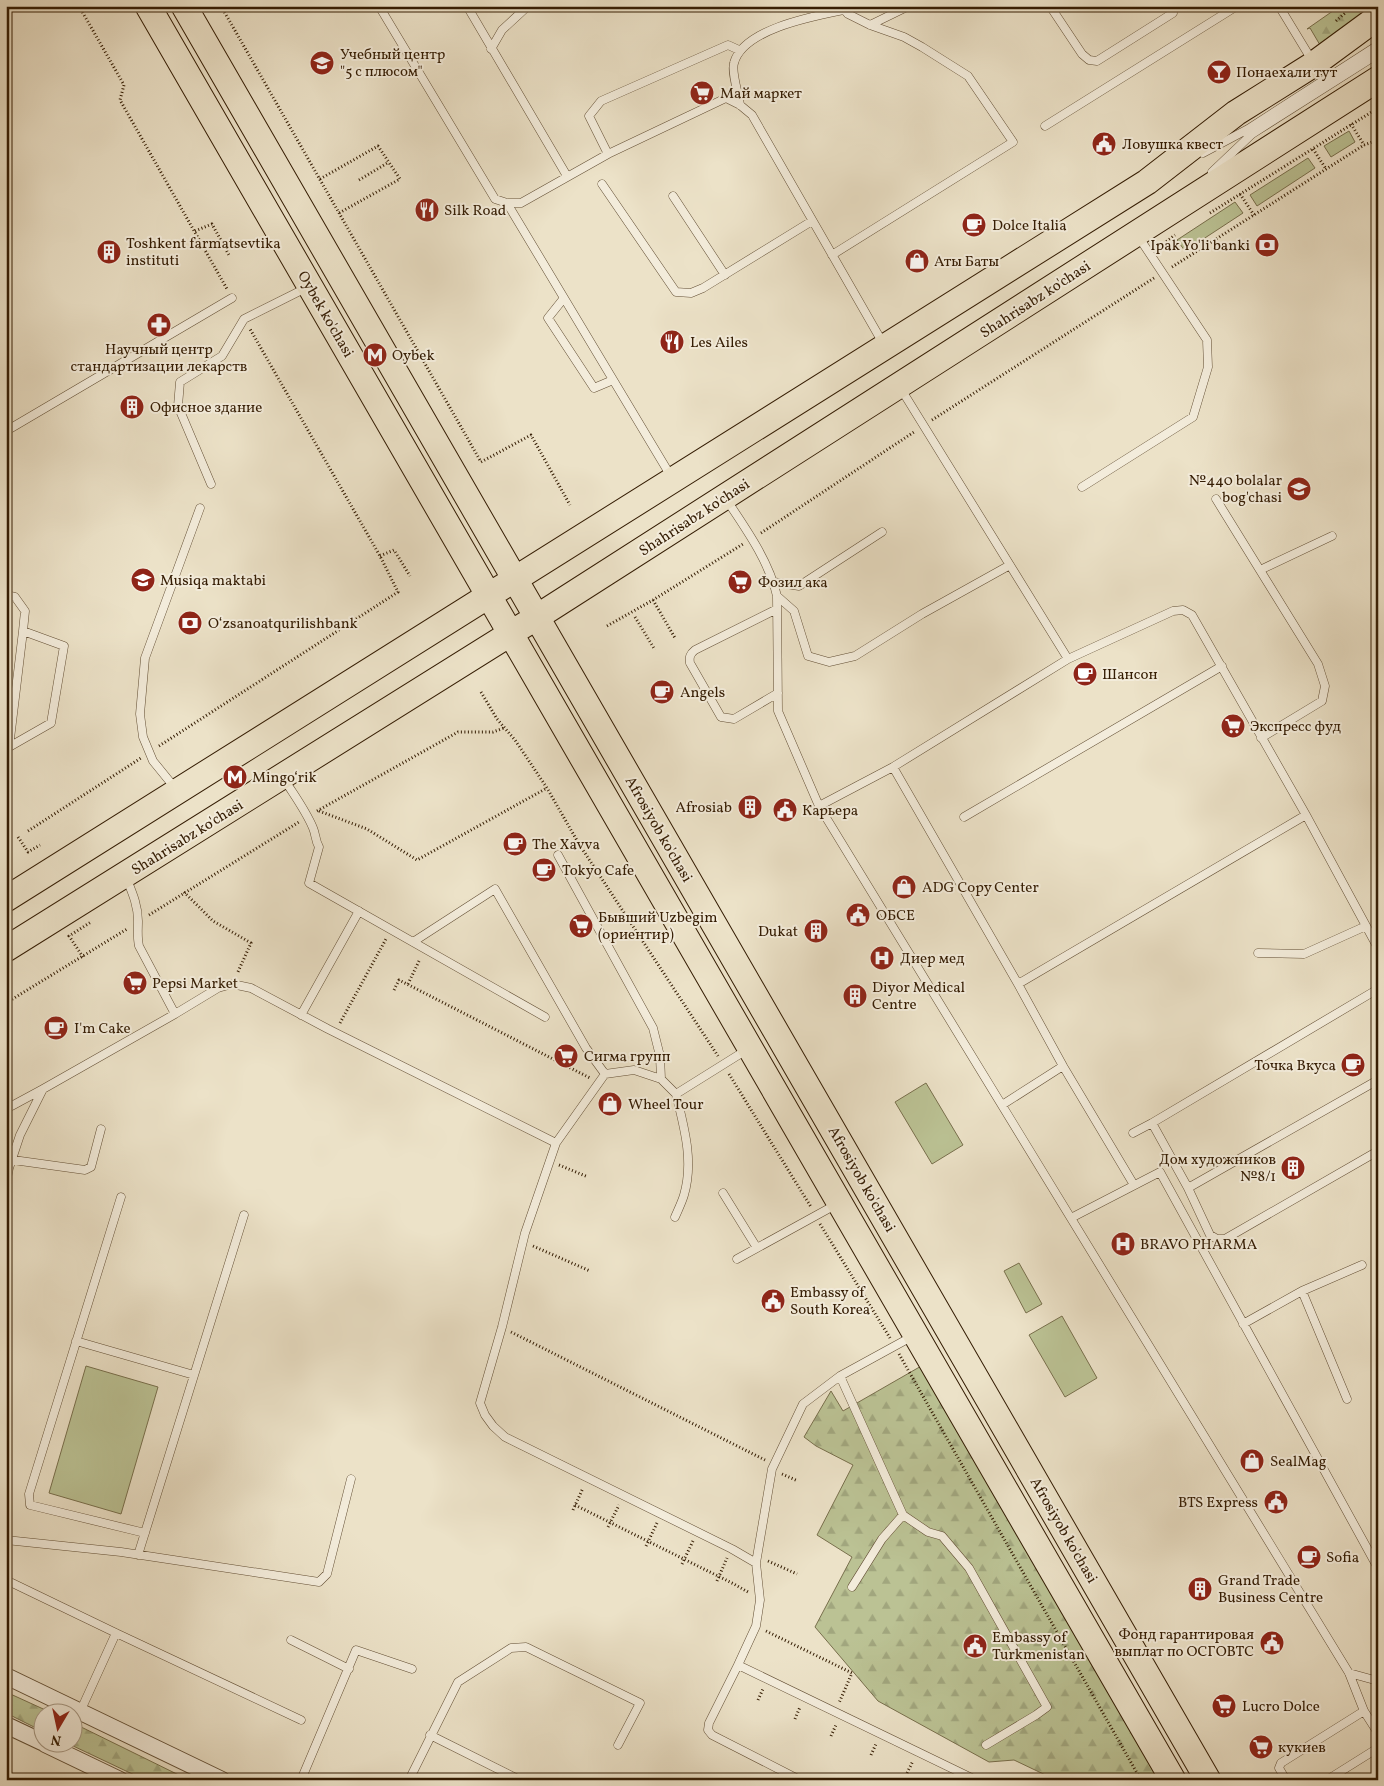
<svg xmlns="http://www.w3.org/2000/svg" width="1384" height="1786" font-family="Vollkorn,serif">
<defs>
<pattern id="forest-firs" width="22" height="20" patternUnits="userSpaceOnUse" patternTransform="scale(1.25)"><rect width="22" height="20" fill="#bbc294"/><path d="M5 1l3.5 6h-7zM16 11l3.5 6h-7z" fill="#a1a67e"/></pattern>
</defs>
<rect width="100%" height="100%" fill="#ece2c8"/>
<filter id="stains"><feTurbulence type="fractalNoise" baseFrequency=".004" numOctaves="4"/><feColorMatrix values="0 0 0 0 .2 0 0 0 0 .09 0 0 0 0 .02 0 0 0 .5 -.17"/></filter>
<radialGradient id="worn" r=".72"><stop offset=".6" stop-color="#630" stop-opacity="0"/><stop offset="1" stop-color="#630" stop-opacity=".3"/></radialGradient>
<path fill="#bbc294" stroke="#786f4c" d="M1349,131L1355,142L1331,157L1324,146Z
M1308,158L1315,168L1257,206L1250,195Z
M1235,202L1243,213L1185,251L1177,240Z
M926,1083L963,1145L932,1164L895,1102Z
M1019,1263L1042,1304L1026,1313L1004,1271Z
M1062,1316L1097,1378L1065,1397L1029,1335Z
M86,1366L158,1387L121,1514L49,1493Z"/>
<path fill="url(#forest-firs)" stroke="#786f4c" d="M1340,6H1370L1366,13L1320,45L1310,28L1307,29Z
M923,1365L1161,1780H1056L1014,1760L989,1762L878,1701L815,1627L852,1557L817,1535L853,1465L816,1446L804,1437L831,1391L843,1411Z
M6,1692L52,1713L42,1714V1731L6,1713Z
M73,1723L189,1780H145L69,1744H72Z"/>
<g fill="none" stroke-linecap="round" stroke-linejoin="round">
<defs>
<path id="service" d="M379,6L495,199L507,203H521L608,154L726,98L740,105L752,115L884,345
M467,6L567,176
M1050,6L1082,54L1089,60L1097,61L1173,13L1172,6
M1279,6L1313,62
M870,25L909,6
M491,49L502,30L528,6
M740,105C739,95 731,72 734,63C743,29 814,16 844,10
M1045,126L1237,6
M1203,153L1248,129L1378,45
M608,154L589,116L601,101L728,45L739,50
M1212,172L1252,134L1378,54
M602,184L676,292L691,293L703,288L812,221
M673,196L725,275
M507,203L672,478
M832,255L1013,142L968,76L922,47L904,37L870,25L848,14L841,6
M564,298L548,318L594,388L613,380
M901,389L1068,659
M6,431L232,298
M211,484L178,406L180,382L222,356L244,319L306,288
M1082,487L1193,417L1208,367L1207,340L1138,236
M726,499C746,529 769,561 777,596L778,711L819,806L1349,1673L1364,1711L1378,1733
M1216,499L1318,664L1325,686L1322,701L1261,738
M1260,570L1332,536
M774,582L799,586L882,532
M6,595L15,597L25,611L23,631
M777,596L794,611L808,656L829,662L855,656L922,614L1010,565
M777,609L695,650C690,654 689,657 690,663L721,717L734,719L778,693
M6,749L9,747L51,723L64,646L23,631L9,747
M893,767L1018,984L1063,1066L1002,1105
M284,779C294,795 306,811 313,828C316,835 315,840 319,847L309,883L545,1017
M175,788L153,761L143,737L140,714L145,658L200,508
M819,806L893,767L1068,659L1173,611L1183,610L1192,615L1306,815L1378,948
M964,817L1222,666
M558,855L653,1028L660,1056L661,1079
M413,942L495,889L586,1048L605,1074
M1258,953L1304,954L1366,926
M1018,984L1306,815
M175,1014L218,988L232,984L251,988L328,1029L556,1143
M301,1015L359,911
M748,1049L676,1094L661,1079L634,1070L605,1074L556,1143L525,1233L502,1327L480,1403L485,1415L493,1426L505,1437L732,1549L756,1563
M1063,1066L1134,1185
M1378,1080L1188,1188L1210,1235L1217,1239H1225L1378,1151
M6,1109L43,1089
M1152,1123L1188,1188
M1133,1133L1152,1123L1378,989
M6,1159L85,1170L91,1167L101,1129
M6,1183L9,1168L20,1135L43,1089L175,1014L139,946C137,937 138,930 138,921C138,905 132,892 126,877
M723,1193L757,1248
M121,1197L29,1494L30,1505L145,1533
M675,1217C678,1210 682,1202 684,1195C694,1161 684,1127 676,1094
M1071,1218L1160,1172L1378,1568
M737,1259L837,1204
M1302,1291L1347,1399
M1243,1324L1302,1291L1362,1265
M913,1336L840,1376L803,1404L772,1469L756,1563L760,1600L756,1626L738,1665L976,1780
M76,1341L194,1375
M840,1376L903,1515L928,1532L942,1536L969,1568L1047,1707L1036,1715L986,1745
M6,1540L121,1552L319,1582L327,1574L351,1479
M138,1555L244,1215
M6,1580L116,1633
M852,1587L882,1539L903,1515
M291,1640L349,1669
M738,1665L709,1723L708,1730L712,1735L800,1780
M1349,1673L1378,1681
M80,1712L116,1633L301,1720
M430,1735L520,1780
M301,1780L356,1650L412,1669
M409,1780L458,1682L511,1648L526,1647L640,1703L618,1745
M1286,1780L1279,1768L1281,1763L1364,1711
M1327,1780L1378,1748"/>
<path id="minor" d="M6,1676L222,1780
M6,1725L42,1742
M45,1744L120,1780"/>
<path id="primary" d="M148,6L1173,1780
M184,6L1208,1780
M6,899L1147,182L1236,113L1314,64L1378,17
M6,949L537,617L1378,79"/>
</defs>
<use href="#service" stroke="#624e34" stroke-width="9"/>
<use href="#minor" stroke="#624e34" stroke-width="18"/>
<use href="#primary" stroke="#341c03" stroke-width="27"/>
<path stroke="#341c03" stroke-width="3" stroke-dasharray="1 2.5" stroke-linecap="butt" d="M79,6L124,85L120,100L227,289
M221,6L481,462L531,435L570,505
M1336,21L1345,13L1348,6
M1351,124L1364,145
M1313,149L1326,169
M320,179L378,146L400,179L339,213
M359,180L389,162
M1240,194L1254,215
M1210,213L1378,108
M195,231L212,224L230,257
M1158,248L1175,235
M1172,267L1364,145L1378,140
M932,420L1154,278
M761,533L914,432
M380,556L394,550L410,576
M653,600L675,638
M635,617L655,650
M607,626L653,600L743,544
M481,692L497,719L515,740L547,788L579,844L718,1056
M159,746L398,592L380,556L250,329
M317,811L458,732H493L504,728
M319,811L367,829L417,860L547,788
M28,831L141,758
M18,837L28,852L40,845
M184,892L213,921L251,943L237,974
M149,915L299,822
M83,957L69,936L91,922
M408,984L420,959
M394,990L399,980L590,1078
M6,1003L127,929
M340,1023L386,939
M729,1074L811,1207
M559,1165L588,1177
M820,1224L890,1338
M533,1246L590,1271
M511,1332L765,1460
M899,1354L1141,1780
M782,1474L798,1481
M575,1505L734,1584L748,1592
M573,1510L583,1488
M608,1527L619,1505
M646,1546L657,1523
M768,1561L797,1574
M682,1564L693,1541
M717,1581L727,1558
M766,1631L852,1673L839,1703
M758,1700L763,1689
M795,1719L800,1707
M831,1736L836,1725
M871,1755L876,1744
M907,1773L913,1761"/>
<use href="#service" stroke="#f3ecdb" stroke-width="8"/>
<use href="#minor" stroke="#f3ecdb" stroke-width="16"/>
<use href="#primary" stroke="#ece2c8" stroke-width="25"/>
</g>
<defs>
<symbol id="school-disc" viewBox="-11 -11 22 22"><circle r="9.5" fill="#8f2418" stroke="#f3ecdb"/><path d="M0-5L7-2L0 1L-7-2ZM-4 1L0 2.5L4 1V4Q0 6-4 4Z" fill="#fff"/></symbol>
<symbol id="bar-disc" viewBox="-11 -11 22 22"><circle r="9.5" fill="#8f2418" stroke="#f3ecdb"/><path d="M-6-5H6L.8 .8V4.5H3.5V6h-7V4.5H-.8V.8Z" fill="#fff"/></symbol>
<symbol id="supermarket-disc" viewBox="-11 -11 22 22"><circle r="9.5" fill="#8f2418" stroke="#f3ecdb"/><path d="M-6-5.5h2.5l.6 2H6L4.5 2H-2.5L-4.4-4H-6ZM-1.5 3.2a1.3 1.3 0 1 0 .1 0ZM3 3.2a1.3 1.3 0 1 0 .1 0Z" fill="#fff"/></symbol>
<symbol id="civic-disc" viewBox="-11 -11 22 22"><circle r="9.5" fill="#8f2418" stroke="#f3ecdb"/><path d="M-.6-6.5H3V-4.5H.6V-3L4-1V1h2V6H-6V1h2V-1L-.6-3ZM-1.2 2.5V6h2.4V2.5Z" fill="#fff"/></symbol>
<symbol id="restaurant-disc" viewBox="-11 -11 22 22"><circle r="9.5" fill="#8f2418" stroke="#f3ecdb"/><path d="M-5-6h1v4h1v-4h1v4h1v-4h1v5L-1.5 .5V6h-2V.5L-5-1ZM5-6V6H3V1.5H1.5Q1.5-4 5-6Z" fill="#fff"/></symbol>
<symbol id="cafe-disc" viewBox="-11 -11 22 22"><circle r="9.5" fill="#8f2418" stroke="#f3ecdb"/><path d="M-5.5-4.5H6V0H3Q3 3.5 0 3.5H-2.5Q-5.5 3.5-5.5 0ZM3-3.2v2h1.7v-2ZM-6 4.5H4V6H-6Z" fill="#fff"/></symbol>
<symbol id="bank-disc" viewBox="-11 -11 22 22"><circle r="9.5" fill="#8f2418" stroke="#f3ecdb"/><path d="M-6-4H6V4H-6ZM0-2.3a2.3 2.3 0 1 0 0 4.6a2.3 2.3 0 1 0 0-4.6Z" fill="#fff"/></symbol>
<symbol id="building-disc" viewBox="-11 -11 22 22"><circle r="9.5" fill="#8f2418" stroke="#f3ecdb"/><path d="M-4-6H4V6H1V3H-1V6H-4ZM-2.5-4.3h1.7v1.8h-1.7ZM.8-4.3h1.7v1.8H.8ZM-2.5-1h1.7V.8h-1.7ZM.8-1h1.7V.8H.8Z" fill="#fff"/></symbol>
<symbol id="shop-disc" viewBox="-11 -11 22 22"><circle r="9.5" fill="#8f2418" stroke="#f3ecdb"/><path d="M-5-2.5h2.3a2.7 3.5 0 0 1 5.4 0H5L5.5 6h-11ZM-1.5-2.5h3a1.5 2.3 0 0 0-3 0Z" fill="#fff"/></symbol>
<symbol id="pharmacy-disc" viewBox="-11 -11 22 22"><circle r="9.5" fill="#8f2418" stroke="#f3ecdb"/><path d="M-2-6h4v4h4v4h-4v4h-4v-4h-4v-4h4Z" fill="#fff"/></symbol>
<symbol id="metro-disc" viewBox="-11 -11 22 22"><circle r="9.5" fill="#8f2418" stroke="#f3ecdb"/><path d="M-5.5 5V-5H-3L0 0L3-5H5.5V5H3V-.5L0 4L-3-.5V5Z" fill="#fff"/></symbol>
<symbol id="hospital-disc" viewBox="-11 -11 22 22"><circle r="9.5" fill="#8f2418" stroke="#f3ecdb"/><path d="M-5-5h3v3.5h4V-5h3V5h-3V1.5h-4V5h-3Z" fill="#fff"/></symbol>
</defs>
<g fill-rule="evenodd">
<use href="#school-disc" x="308" y="49" width="28" height="28"/>
<use href="#bar-disc" x="1205" y="58" width="28" height="28"/>
<use href="#supermarket-disc" x="688" y="79" width="28" height="28"/>
<use href="#civic-disc" x="1090" y="130" width="28" height="28"/>
<use href="#restaurant-disc" x="413" y="196" width="28" height="28"/>
<use href="#cafe-disc" x="960" y="211" width="28" height="28"/>
<use href="#bank-disc" x="1253" y="231" width="28" height="28"/>
<use href="#building-disc" x="95" y="238" width="28" height="28"/>
<use href="#shop-disc" x="903" y="247" width="28" height="28"/>
<use href="#pharmacy-disc" x="145" y="311" width="28" height="28"/>
<use href="#restaurant-disc" x="658" y="328" width="28" height="28"/>
<use href="#metro-disc" x="361" y="341" width="28" height="28"/>
<use href="#building-disc" x="118" y="393" width="28" height="28"/>
<use href="#school-disc" x="1285" y="475" width="28" height="28"/>
<use href="#school-disc" x="129" y="566" width="28" height="28"/>
<use href="#supermarket-disc" x="726" y="568" width="28" height="28"/>
<use href="#bank-disc" x="176" y="609" width="28" height="28"/>
<use href="#cafe-disc" x="1071" y="660" width="28" height="28"/>
<use href="#cafe-disc" x="648" y="678" width="28" height="28"/>
<use href="#supermarket-disc" x="1219" y="712" width="28" height="28"/>
<use href="#metro-disc" x="221" y="763" width="28" height="28"/>
<use href="#building-disc" x="736" y="793" width="28" height="28"/>
<use href="#civic-disc" x="771" y="796" width="28" height="28"/>
<use href="#cafe-disc" x="501" y="830" width="28" height="28"/>
<use href="#cafe-disc" x="530" y="856" width="28" height="28"/>
<use href="#shop-disc" x="890" y="873" width="28" height="28"/>
<use href="#civic-disc" x="844" y="901" width="28" height="28"/>
<use href="#supermarket-disc" x="567" y="912" width="28" height="28"/>
<use href="#building-disc" x="802" y="917" width="28" height="28"/>
<use href="#hospital-disc" x="868" y="944" width="28" height="28"/>
<use href="#supermarket-disc" x="121" y="969" width="28" height="28"/>
<use href="#building-disc" x="841" y="982" width="28" height="28"/>
<use href="#cafe-disc" x="42" y="1014" width="28" height="28"/>
<use href="#supermarket-disc" x="552" y="1042" width="28" height="28"/>
<use href="#cafe-disc" x="1339" y="1051" width="28" height="28"/>
<use href="#shop-disc" x="596" y="1090" width="28" height="28"/>
<use href="#building-disc" x="1279" y="1154" width="28" height="28"/>
<use href="#hospital-disc" x="1109" y="1230" width="28" height="28"/>
<use href="#civic-disc" x="759" y="1287" width="28" height="28"/>
<use href="#shop-disc" x="1238" y="1447" width="28" height="28"/>
<use href="#civic-disc" x="1262" y="1488" width="28" height="28"/>
<use href="#cafe-disc" x="1295" y="1543" width="28" height="28"/>
<use href="#building-disc" x="1186" y="1575" width="28" height="28"/>
<use href="#civic-disc" x="1258" y="1629" width="28" height="28"/>
<use href="#civic-disc" x="961" y="1632" width="28" height="28"/>
<use href="#supermarket-disc" x="1210" y="1692" width="28" height="28"/>
<use href="#supermarket-disc" x="1247" y="1733" width="28" height="28"/>
</g>
<g text-anchor="middle" stroke-width="4" stroke-linejoin="round" paint-order="stroke">
<g font-size="15" fill="#341c03" stroke="#f3ecdb" text-anchor="start">
<text x="340" y="59">Учебный центр<tspan x="340" dy="17">"5 с плюсом"</tspan></text>
<text x="1236" y="77">Понаехали тут</text>
<text x="720" y="98">Май маркет</text>
<text x="1122" y="149">Ловушка квест</text>
<text x="444" y="215">Silk Road</text>
<text x="992" y="230">Dolce Italia</text>
<text x="126" y="248">Toshkent farmatsevtika<tspan x="126" dy="17">instituti</tspan></text>
<text x="1250" y="250" text-anchor="end">Ipak Yo'li banki</text>
<text x="934" y="266">Аты Баты</text>
<text x="690" y="347">Les Ailes</text>
<text x="159" y="354" text-anchor="middle">Научный центр<tspan x="159" dy="17">стандартизации лекарств</tspan></text>
<text x="392" y="360">Oybek</text>
<text x="150" y="412">Офисное здание</text>
<text x="1282" y="485" text-anchor="end">№440 bolalar<tspan x="1282" dy="17">bog'chasi</tspan></text>
<text x="160" y="585">Musiqa maktabi</text>
<text x="758" y="587">Фозил ака</text>
<text x="208" y="628">Oʻzsanoatqurilishbank</text>
<text x="1102" y="679">Шансон</text>
<text x="680" y="697">Angels</text>
<text x="1250" y="731">Экспресс фуд</text>
<text x="252" y="782">Mingoʻrik</text>
<text x="732" y="812" text-anchor="end">Afrosiab</text>
<text x="802" y="815">Карьера</text>
<text x="532" y="849">The Xavva</text>
<text x="562" y="875">Tokyo Cafe</text>
<text x="922" y="892">ADG Copy Center</text>
<text x="876" y="920">ОБСЕ</text>
<text x="598" y="922">Бывший Uzbegim<tspan x="598" dy="17">(ориентир)</tspan></text>
<text x="798" y="936" text-anchor="end">Dukat</text>
<text x="900" y="963">Диер мед</text>
<text x="152" y="988">Pepsi Market</text>
<text x="872" y="992">Diyor Medical<tspan x="872" dy="17">Centre</tspan></text>
<text x="74" y="1033">I'm Cake</text>
<text x="584" y="1061">Сигма групп</text>
<text x="1336" y="1070" text-anchor="end">Точка Вкуса</text>
<text x="628" y="1109">Wheel Tour</text>
<text x="1276" y="1164" text-anchor="end">Дом художников<tspan x="1276" dy="17">№8/1</tspan></text>
<text x="1140" y="1249">BRAVO PHARMA</text>
<text x="790" y="1297">Embassy of<tspan x="790" dy="17">South Korea</tspan></text>
<text x="1270" y="1466">SealMag</text>
<text x="1258" y="1507" text-anchor="end">BTS Express</text>
<text x="1326" y="1562">Sofia</text>
<text x="1218" y="1585">Grand Trade<tspan x="1218" dy="17">Business Centre</tspan></text>
<text x="1254" y="1639" text-anchor="end">Фонд гарантировая<tspan x="1254" dy="17">выплат по ОСГОВТС</tspan></text>
<text x="992" y="1642">Embassy of<tspan x="992" dy="17">Turkmenistan</tspan></text>
<text x="1242" y="1711">Lucro Dolce</text>
<text x="1278" y="1752">кукиев</text>
</g>
<g font-size="15" fill="#341c03" stroke="#f3ecdb">
<text transform="translate(1035 299) rotate(-33)" y="5">Shahrisabz ko'chasi</text>
<text transform="translate(326 314) rotate(60)" y="5">Oybek ko'chasi</text>
<text transform="translate(694 517) rotate(-33)" y="5">Shahrisabz ko'chasi</text>
<text transform="translate(659 829) rotate(60)" y="5">Afrosiyob ko'chasi</text>
<text transform="translate(187 837) rotate(-32)" y="5">Shahrisabz ko'chasi</text>
<text transform="translate(862 1179) rotate(60)" y="5">Afrosiyob ko'chasi</text>
<text transform="translate(1064 1530) rotate(60)" y="5">Afrosiyob ko'chasi</text>
</g>
</g>
<rect width="1384" height="1786" fill="none" stroke="#ece2c8" stroke-width="25"/>
<rect x="8" y="8" width="1369" height="1771" fill="none" stroke="#341c03" stroke-width="2.5"/>
<rect x="12" y="12" width="1359" height="1761" fill="none" stroke="#341c03"/>
<g transform="translate(58 1728) rotate(189)"><circle r="24" fill="#f3ecdb" stroke="#a79985"/>
<path d="M0-4L9 19L0 12L-9 19Z" fill="#8f2418"/>
<text y="-8" font-size="14" font-weight="bold" text-anchor="middle" fill="#341c03">N</text>
</g>
<rect width="100%" height="100%" filter="url(#stains)"/>
<rect width="100%" height="100%" fill="url(#worn)"/>
</svg>
